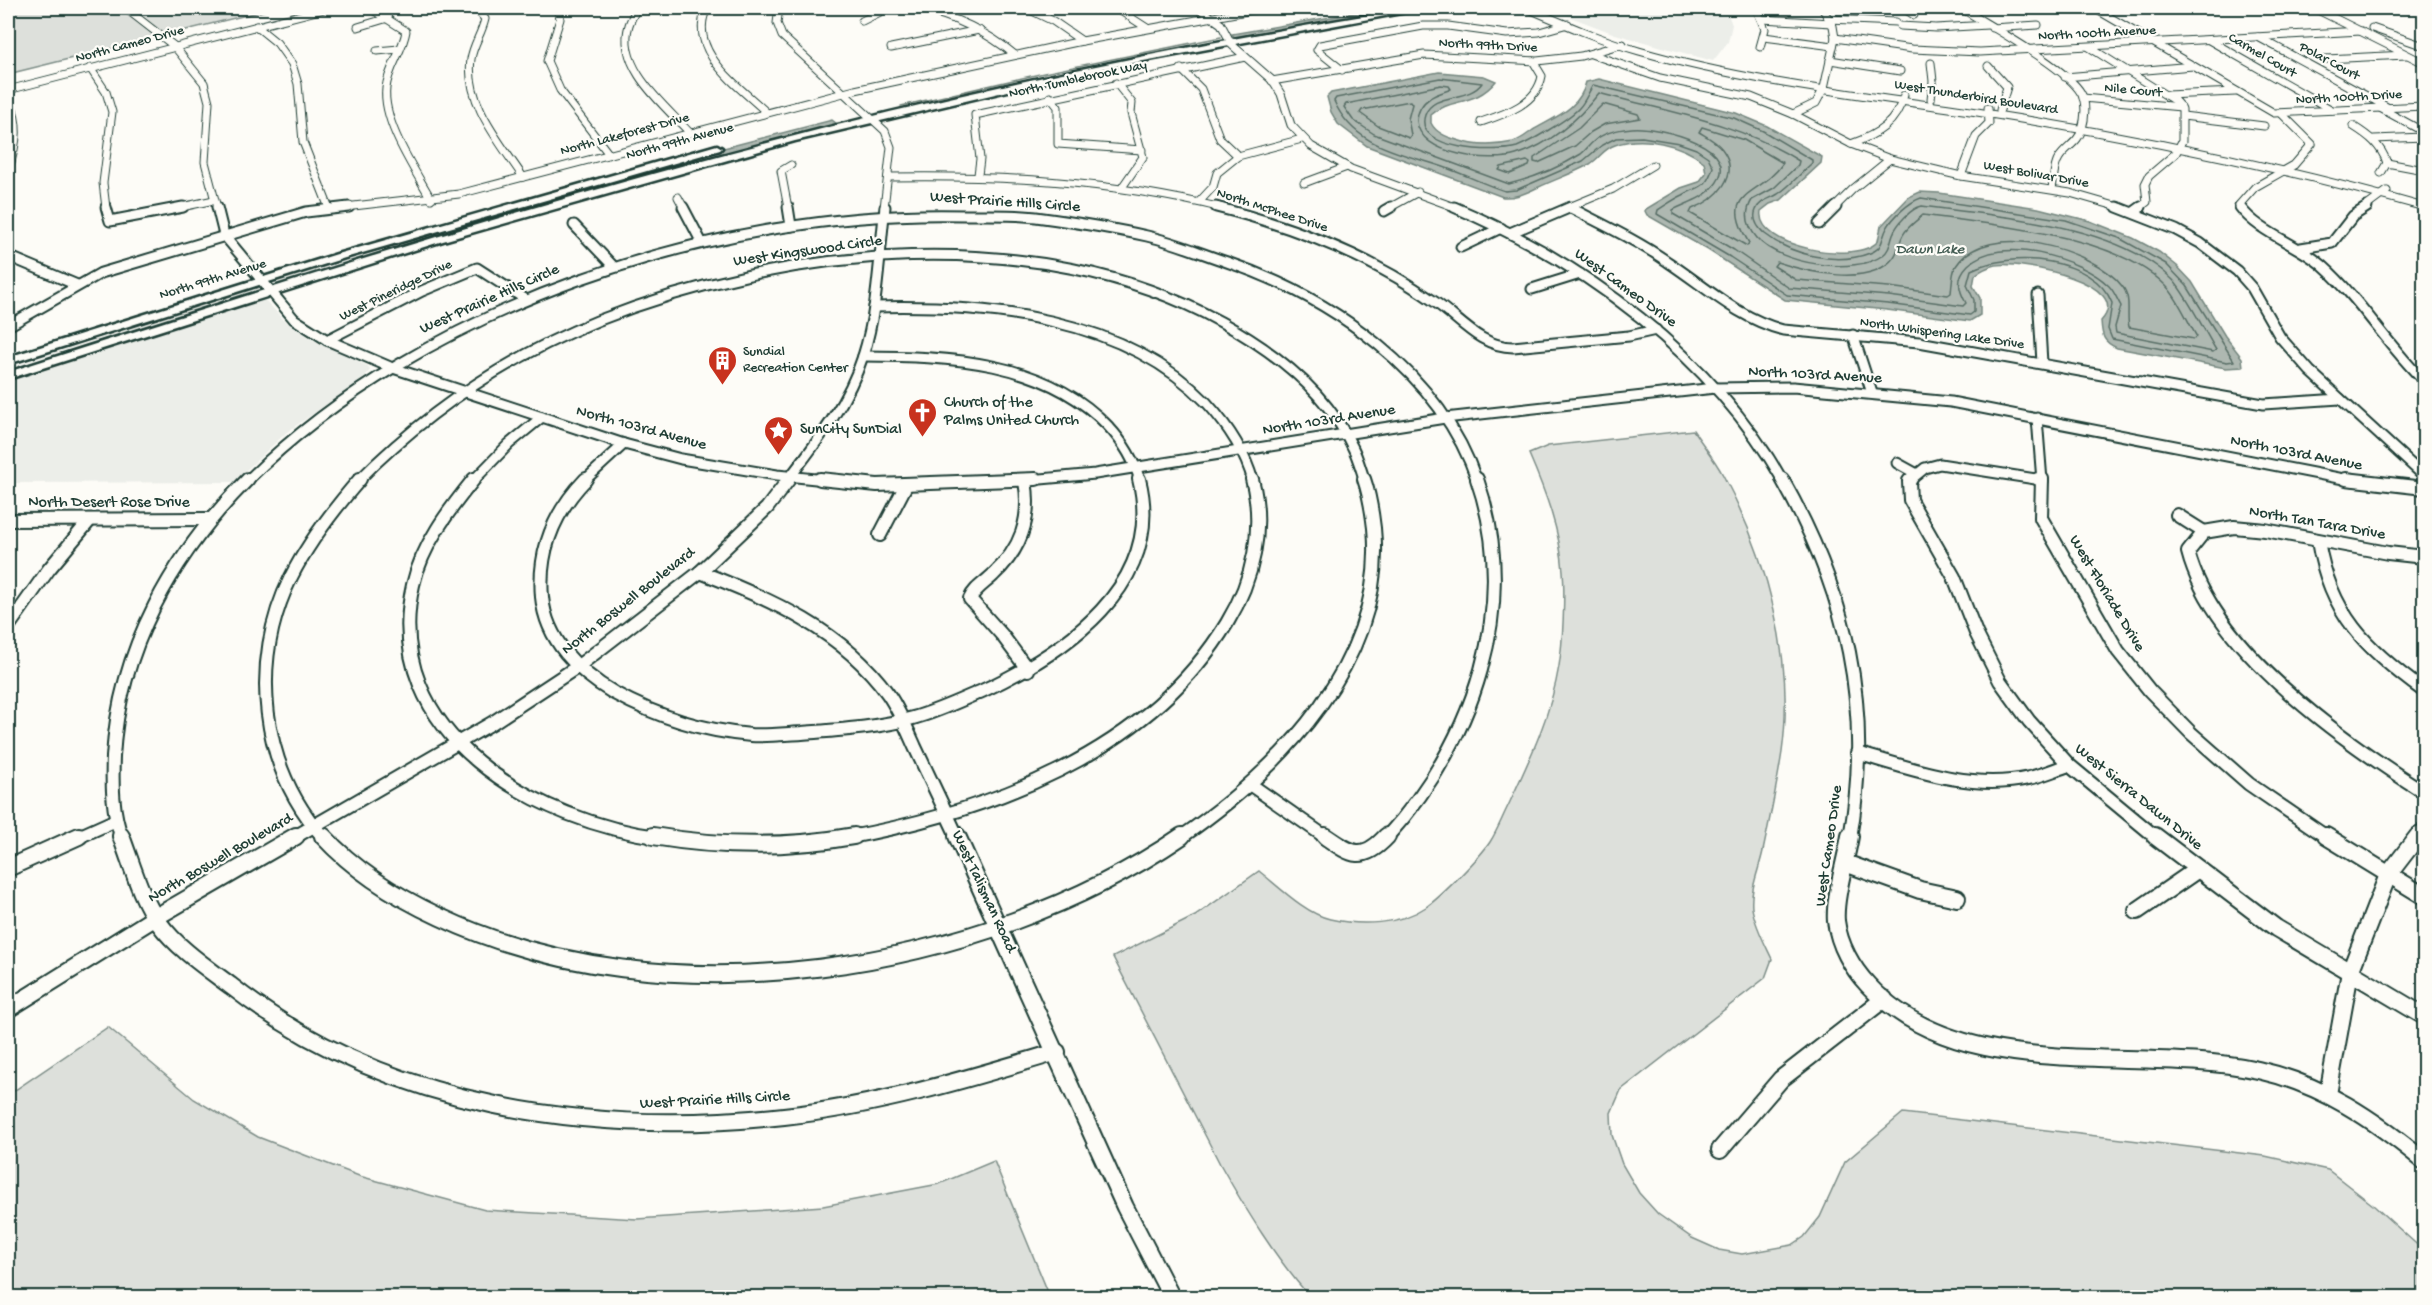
<svg xmlns="http://www.w3.org/2000/svg" width="2432" height="1305" font-family="'Gochi Hand',sans-serif">
  <style>
    .built { fill: #eceee9 }
    .green { fill: #dde0db; stroke: #7e8e88; stroke-width: 1.5 }
    .water { fill: #aeb8b1; stroke: #75877f; stroke-width: 1.5 }
    .lines { fill: none; stroke-linecap: round; stroke-linejoin: round }
    .shore { stroke: #586e66; stroke-width: 1.5 }
    .stream { stroke: #75877f; stroke-width: 1.5 }
    .minor-far3-casing { stroke: #1f3d34; stroke-width: 9 }
    .minor-far2-casing { stroke: #1f3d34; stroke-width: 13 }
    .minor-far1-casing { stroke: #1f3d34; stroke-width: 16 }
    .minor-casing { stroke: #1f3d34; stroke-width: 20 }
    .major-casing { stroke: #1f3d34; stroke-width: 5 }
    .minor-far3 { stroke: #fdfcf7; stroke-width: 7 }
    .minor-far2 { stroke: #fdfcf7; stroke-width: 9 }
    .minor-far1 { stroke: #fdfcf7; stroke-width: 12 }
    .minor { stroke: #fdfcf7; stroke-width: 16 }
    .major { fill: #fdfcf7; fill-rule: evenodd }
    .labels { text-anchor: middle; dominant-baseline: central; stroke-width: 4.5; stroke-linejoin: round; paint-order: stroke }
    .far-street-label { font-size: 14px; fill: #1f3d34; stroke: #fdfcf7 }
    .far-poi-label { font-size: 14px; fill: #1f3d34; stroke: #fdfcf7; text-anchor: start }
    .far-water-label { font-size: 15px; font-style: italic; fill: #435c53; stroke: #fdfcf7 }
    .street-label { font-size: 16px; fill: #1f3d34; stroke: #fdfcf7 }
    .poi-label { font-size: 16px; fill: #1f3d34; stroke: #fdfcf7; text-anchor: start }
  </style>
  <rect width="100%" height="100%" fill="#fdfcf7"/>
  <filter id="ink" filterUnits="userSpaceOnUse"><feTurbulence type="fractalNoise" baseFrequency=".0167" numOctaves="2"/><feDisplacementMap in="SourceGraphic" scale="12" xChannelSelector="R" yChannelSelector="G"/><feConvolveMatrix kernelMatrix="1 2 1 2 8 2 1 2 1" color-interpolation-filters="sRGB"/></filter>
  <g filter="url(#ink)">
    <g class="built">
      <polygon points="1547,8 1726,8 1732,25 1728,42 1713,61 1615,34"/>
      <polygon points="259,300 266,301 285,321 313,340 368,366 370,370 364,378 287,432 240,476 238,482 8,483 8,379"/>
    </g>
    <g class="green">
      <polygon points="8,8 275,8 8,74"/>
      <path d="M1693,430C1703,445 1715,460 1723,475C1767,557 1795,659 1782,752C1777,785 1770,818 1763,851C1759,870 1750,888 1752,908C1755,926 1765,944 1772,959L1765,978L1621,1090L1611,1113L1612,1135L1622,1164L1639,1193L1658,1214L1692,1238L1719,1250L1742,1254L1792,1245L1804,1237L1820,1217L1845,1162L1903,1113L2265,1156L2328,1170L2373,1205L2424,1251V1297L1311,1298C1275,1258 1246,1210 1220,1164L1113,957L1195,916L1259,871C1278,886 1306,914 1330,919C1360,926 1400,925 1426,907C1441,897 1480,857 1490,842C1497,831 1502,818 1508,806C1529,761 1551,715 1559,666C1563,642 1565,595 1563,571C1560,530 1545,491 1529,454L1548,446Z"/>
      <polygon points="108,1027 194,1099 258,1137 359,1176 485,1210 637,1219 823,1206 939,1184 994,1161 1050,1297 8,1297 8,1095"/>
    </g>
    <g class="water">
      <polygon points="1383,8 1416,8 1238,37 1234,37 1232,34"/>
      <path d="M1439,72L1484,76L1496,81C1475,107 1451,97 1431,115V123C1436,133 1447,137 1457,140C1474,146 1495,146 1513,142C1522,139 1526,135 1533,130C1555,117 1580,109 1586,82L1599,79L1736,113L1767,126L1822,157L1821,163L1781,200L1770,204L1761,211C1755,248 1858,265 1878,241L1881,226L1909,197L1920,192L1939,193L2038,208L2090,221L2133,238L2159,252L2177,266L2192,282L2225,336L2242,358L2243,367L2226,368L2117,348C2103,342 2102,336 2101,321C2136,283 2021,261 1996,265C1988,267 1981,270 1975,275L1973,286L1980,298V315L1970,321L1887,310L1785,300L1708,250L1647,215L1645,211L1646,209L1681,188L1699,182L1706,173L1704,162C1681,144 1643,135 1615,145C1603,149 1600,158 1590,164C1574,173 1556,179 1539,187C1527,192 1517,198 1503,197L1367,146L1338,124L1331,112L1327,97L1331,93Z"/>
      <polygon points="832,120 837,124 391,252 385,246 693,156"/>
    </g>
    <g class="lines">
      <g class="shore">
        <path d="M1440,78L1482,83C1469,102 1433,92 1425,115C1413,151 1498,153 1517,147C1530,142 1569,119 1579,108C1585,102 1588,93 1593,85L1734,118L1763,131L1812,160V163C1801,173 1790,186 1778,194C1770,199 1759,201 1756,210C1752,219 1758,228 1765,234C1791,255 1837,266 1870,253C1884,248 1881,239 1887,228C1893,217 1909,202 1921,198L2066,220L2119,238L2166,264L2187,286L2234,361L2227,362L2112,339L2108,329L2112,303C2094,256 2010,251 1971,270L1967,285L1974,300V312L1970,315L1888,304L1787,295L1730,257L1657,214L1658,210C1666,205 1674,199 1683,195C1701,185 1706,189 1713,167L1708,157L1696,149L1679,143L1642,137L1616,138L1602,145L1583,161L1516,190L1505,191C1486,185 1468,176 1449,169C1405,153 1355,149 1334,101L1336,98Z"/>
        <path d="M1441,85L1449,86L1451,89C1444,92 1436,94 1430,98C1422,103 1417,112 1417,121C1419,155 1491,163 1516,155C1549,145 1578,120 1599,93C1668,112 1738,122 1799,161L1798,165L1774,188L1752,200C1744,213 1747,226 1757,238C1779,264 1855,276 1883,255C1890,250 1890,242 1893,234C1897,224 1911,208 1922,206C1996,216 2118,224 2173,280C2186,294 2205,332 2216,350L2213,352L2116,333L2115,327L2121,306C2117,299 2114,291 2109,286C2081,258 1999,234 1968,265C1956,277 1958,289 1966,303L1963,306L1889,296L1789,288L1734,250L1673,214V210C1686,203 1703,199 1713,187C1749,147 1658,126 1632,128C1620,129 1604,132 1594,141C1589,145 1586,150 1581,154C1560,167 1533,178 1509,184L1374,134L1353,120L1344,107L1346,104Z"/>
        <polygon points="1410,101 1412,104 1408,119 1411,135 1409,138 1378,126 1360,113 1362,110"/>
        <polygon points="1603,104 1638,114 1640,118 1605,124 1591,132 1575,146 1538,163 1534,162 1534,158 1579,128"/>
        <path d="M1702,127L1744,140L1783,163C1760,198 1717,189 1749,243L1747,246L1690,213L1692,209C1716,200 1742,175 1722,149C1716,141 1707,137 1699,132Z"/>
        <polygon points="1527,161 1530,163 1529,166 1510,174 1499,170 1501,167"/>
        <path d="M1923,215C1992,225 2116,234 2166,286C2179,299 2187,321 2197,337L2194,339L2129,327C2126,313 2132,298 2122,286C2094,249 1986,218 1956,266C1952,272 1952,285 1951,293L1948,295L1889,287L1796,280L1774,266L1777,262C1807,272 1871,288 1894,257C1899,250 1899,242 1903,235C1907,227 1916,221 1923,215Z"/>
      </g>
      <polyline class="stream" points="901,106 1044,73 1221,37"/>
      <defs>
        <g id="minor-far3">
          <polyline points="125,8 174,46 204,83 209,102 205,162 217,208"/>
          <path d="M370,8L406,31C403,51 388,68 386,88C382,122 415,170 431,199"/>
          <path d="M470,8L478,11L485,19C482,33 473,45 471,59C465,103 500,142 523,177"/>
          <polyline points="558,8 560,19 547,61 560,90 608,153"/>
          <path d="M637,8C634,14 631,19 629,25C616,67 664,105 689,132"/>
          <path d="M707,8C686,51 739,86 766,112"/>
          <polyline points="779,8 777,23 782,36 885,131 891,147 884,208"/>
          <path d="M917,8C954,16 986,31 1015,55"/>
          <polyline points="1026,8 1053,21 1082,41"/>
          <polyline points="1116,8 1147,28"/>
          <polyline points="1198,8 1221,24 1232,45 1273,81 1281,94 1291,125 1311,146 1351,169 1457,208"/>
          <path d="M1527,8C1564,24 1601,40 1639,51C1754,84 1872,96 1990,114C2136,137 2281,167 2424,207"/>
          <polyline points="1756,8 1765,29 1760,47"/>
          <polyline points="1903,8 1914,15"/>
          <path d="M1961,8C1988,25 2067,68 2081,93C2087,103 2085,119 2082,129C2079,142 2066,147 2059,158C2053,167 2054,179 2052,189"/>
          <polyline points="2094,8 2274,113 2424,106"/>
          <polyline points="2314,8 2424,63"/>
          <polyline points="1762,19 1832,23"/>
          <polyline points="1829,19 1896,22"/>
          <polyline points="862,21 888,8"/>
          <polyline points="256,26 277,43 292,64 298,84 303,142 329,208"/>
          <polyline points="1900,26 1936,28 1988,25"/>
          <polyline points="358,27 388,18"/>
          <polyline points="1992,28 2038,25"/>
          <polyline points="2372,28 2424,46"/>
          <polyline points="1764,37 1833,46"/>
          <polyline points="2258,37 2387,107"/>
          <polyline points="1835,38 1912,49 1980,52 2361,31"/>
          <polyline points="2209,40 2332,110"/>
          <polyline points="2089,47 2175,101 2182,109 2182,141 2176,153 2149,176 2145,184 2147,202 2139,208"/>
          <polyline points="891,48 979,30"/>
          <polyline points="377,51 399,49"/>
          <polyline points="1591,54 1660,78 1751,97 1793,114 1851,144 1890,159 1961,176 2070,193 2122,208"/>
          <polyline points="2326,59 2406,55"/>
          <polyline points="1830,60 1900,71"/>
          <polyline points="1931,63 1933,81 1931,99"/>
          <polyline points="1988,66 2007,87 2000,110"/>
          <polyline points="90,68 106,92 112,112 103,183 106,208"/>
          <polyline points="1181,69 1201,89 1220,139 1238,156"/>
          <polyline points="1342,70 1317,50 1320,45 1423,26 1448,26 1507,34 1539,32 1568,24"/>
          <polyline points="2065,77 2193,66"/>
          <polyline points="1272,81 1424,55 1537,61 1581,56 1623,44"/>
          <polyline points="1116,83 1132,103 1131,113 1143,157 1123,186"/>
          <polyline points="8,90 328,8"/>
          <path d="M8,94C20,125 18,140 8,172"/>
          <polyline points="2166,95 2236,92"/>
          <polyline points="1050,97 1058,107 1058,144 1142,150"/>
          <polyline points="2083,98 2181,107"/>
          <polyline points="2380,108 2424,132"/>
          <polyline points="1793,114 1816,103 1824,88 1835,38 1833,26 1822,8"/>
          <polyline points="2183,116 2264,126"/>
          <path d="M1481,122C1505,114 1537,104 1542,76L1533,61"/>
          <path d="M2353,126C2369,136 2381,145 2387,163L2381,173"/>
          <polyline points="2374,139 2424,137"/>
          <path d="M1851,144C1878,134 1896,124 1904,95"/>
          <polyline points="2387,163 2424,170"/>
          <polyline points="978,175 980,159 975,115 1245,57"/>
          <polyline points="1961,176 1976,136 1989,123 1988,108"/>
          <path d="M888,177C1001,175 1111,181 1222,208"/>
          <polyline points="1304,183 1347,167"/>
          <polyline points="678,197 684,208"/>
          <polyline points="1199,202 1213,187 1217,173 1238,156 1302,139"/>
          <polyline points="177,208 214,200"/>
          <polyline points="336,208 459,194 855,90 1082,41 1263,8"/>
          <polyline points="788,208 781,171 791,165"/>
          <polyline points="1389,208 1418,192"/>
          <polyline points="1567,208 1613,189 1653,165"/>
          <polyline points="1834,208 1853,189 1890,159"/>
          <polyline points="2241,208 2239,205 2255,187 2294,165 2312,144 2282,114"/>
          <polyline points="2364,208 2387,191"/>
        </g>
        <g id="minor-far2">
          <polyline points="106,207 110,221 183,207"/>
          <polyline points="217,207 224,235 294,319 327,340 390,367 624,444 681,459 777,475 835,481"/>
          <polyline points="683,207 702,243"/>
          <polyline points="788,207 791,226"/>
          <path d="M1216,207C1292,226 1370,256 1435,302C1460,319 1480,347 1513,347L1629,336L1656,330"/>
          <path d="M1454,207C1585,263 1711,355 1783,481"/>
          <polyline points="2117,207 2176,230 2200,243 2237,271 2252,288 2280,337 2310,371 2424,476"/>
          <path d="M2240,207C2259,233 2298,244 2323,266C2361,300 2387,345 2424,381"/>
          <path d="M1571,208C1604,225 1638,241 1668,262C1706,287 1738,318 1783,330L1919,342L2263,404L2340,399"/>
          <polyline points="1384,211 1391,207"/>
          <polyline points="2134,212 2141,207"/>
          <polyline points="1819,224 1836,207"/>
          <polyline points="574,225 614,267"/>
          <polyline points="1510,233 1571,207"/>
          <polyline points="1461,247 1501,228"/>
          <polyline points="2301,248 2332,243 2353,216 2367,207"/>
          <polyline points="8,256 77,285"/>
          <polyline points="1532,289 1580,274"/>
          <polyline points="2038,295 2042,363"/>
          <path d="M874,307C988,304 1123,316 1207,403C1227,425 1245,452 1253,481"/>
          <polyline points="8,326 101,273 306,212 349,207"/>
          <polyline points="1853,335 1872,393"/>
          <polyline points="327,340 422,291 477,268 525,299"/>
          <path d="M863,356C947,356 1046,360 1108,426C1123,442 1134,459 1140,481"/>
          <polyline points="2037,418 2042,481"/>
          <polyline points="1897,463 1917,474"/>
          <path d="M247,481C424,305 719,208 966,215C989,215 1013,214 1036,217C1073,222 1111,228 1147,236C1174,242 1200,253 1227,262C1331,297 1440,372 1477,481"/>
          <path d="M358,481C427,411 506,358 597,321C785,246 1038,221 1221,322C1274,351 1327,392 1353,448C1358,458 1361,470 1365,481"/>
          <polyline points="473,481 509,444 542,417"/>
          <polyline points="584,481 624,444"/>
          <path d="M787,481C817,442 848,403 863,356C878,309 879,256 885,207"/>
          <polyline points="1019,481 1095,474 1445,418 1715,388 1793,387 1951,402 2354,481"/>
          <polyline points="1909,481 1925,468 1940,464 2042,480"/>
        </g>
        <g id="minor-far1">
          <path d="M474,479C449,510 422,545 413,585C379,734 537,823 664,838"/>
          <path d="M586,479C554,512 538,551 542,597C546,640 578,672 614,693C656,716 704,731 751,735C768,736 785,734 802,733C839,730 877,728 913,718C936,712 959,701 982,691C1064,653 1166,585 1139,479"/>
          <polyline points="820,479 877,485 1036,479"/>
          <path d="M1782,479C1847,594 1873,706 1850,838"/>
          <polyline points="1911,479 1909,481 1910,500 1954,577 1976,633 2000,681 2029,721 2069,765 2157,838"/>
          <polyline points="2038,479 2042,480"/>
          <polyline points="2042,479 2041,518 2118,651 2150,691 2191,733 2249,784 2328,838"/>
          <polyline points="2346,479 2424,488"/>
          <path d="M1025,481C1032,519 1021,549 993,575C985,583 974,589 970,599L1002,635L1028,670"/>
          <polyline points="2177,515 2204,532"/>
          <polyline points="8,520 210,519"/>
          <polyline points="880,535 906,485"/>
          <path d="M2318,541C2330,614 2366,649 2424,691"/>
          <path d="M2424,557L2388,553L2265,530L2234,527L2204,532L2188,552C2213,649 2343,741 2424,792"/>
          <path d="M700,572C771,599 843,631 888,694C899,710 907,729 915,747C929,777 944,808 958,838"/>
          <polyline points="8,627 49,569 90,520"/>
          <path d="M1857,753C1912,769 1971,791 2029,778C2043,775 2056,769 2069,765"/>
          <polyline points="1251,785 1327,838"/>
          <polyline points="76,838 116,820"/>
          <path d="M122,838C112,812 112,784 113,757C119,649 173,554 248,479"/>
          <polyline points="293,838 492,723 577,667 700,572 767,508 789,479"/>
          <path d="M324,838C260,767 249,662 291,577C309,541 334,509 360,479"/>
          <path d="M845,838C988,812 1148,754 1227,623C1253,580 1265,529 1252,479"/>
          <path d="M1180,838C1281,769 1387,660 1374,528C1372,511 1370,496 1364,479"/>
          <path d="M1386,838C1474,741 1521,606 1477,479"/>
          <polyline points="2417,838 2424,829"/>
        </g>
        <g id="minor">
          <path d="M121,836C132,865 141,899 159,923C177,948 207,968 231,986C386,1108 592,1137 784,1116C878,1106 967,1079 1057,1052"/>
          <path d="M323,836C355,871 397,897 440,917C664,1023 982,973 1182,836"/>
          <path d="M653,836C718,847 788,848 854,836"/>
          <polyline points="957,836 1125,1207 1172,1298"/>
          <path d="M1325,836C1351,854 1362,863 1387,836"/>
          <path d="M1850,836C1846,860 1834,898 1836,921C1839,945 1852,968 1868,985C1963,1088 2135,1043 2258,1070C2322,1084 2375,1120 2424,1161"/>
          <polyline points="2155,836 2276,928 2424,1016"/>
          <polyline points="2326,836 2424,896"/>
          <polyline points="1845,863 1920,890 1957,898"/>
          <polyline points="8,868 79,836"/>
          <polyline points="2137,911 2198,869"/>
          <polyline points="8,1009 156,917 296,836"/>
          <polyline points="2328,1094 2350,972 2388,875 2418,836"/>
          <polyline points="1720,1150 1781,1079 1884,999"/>
        </g>
        <g id="major">
          <path d="M1413,8H1428L1106,68L795,141L443,241L8,379V372C232,300 457,227 685,165C925,99 1167,47 1413,8Z"/>
          <polygon points="717,145 722,148 720,150 345,258 8,364 8,357 337,254"/>
        </g>
      </defs>
      <use href="#minor-far3" class="minor-far3-casing"/>
      <use href="#minor-far2" class="minor-far2-casing"/>
      <use href="#minor-far1" class="minor-far1-casing"/>
      <use href="#minor" class="minor-casing"/>
      <use href="#major" class="major-casing"/>
      <use href="#minor-far3" class="minor-far3"/>
      <use href="#minor-far2" class="minor-far2"/>
      <use href="#minor-far1" class="minor-far1"/>
      <use href="#minor" class="minor"/>
      <use href="#major" class="major"/>
    </g>
  </g>
  <defs>
    <symbol id="building-pin" viewBox="-11 -11 22 30"><path d="M0 17L-7.5 6A9.5 9.5 0 1 1 7.5 6Z" fill="#c8321e" stroke="#fdfcf7"/><path d="M-4-6H4V6H1V3H-1V6H-4ZM-2.5-4.3h1.7v1.8h-1.7ZM.8-4.3h1.7v1.8H.8ZM-2.5-1h1.7V.8h-1.7ZM.8-1h1.7V.8H.8Z" fill="#fff"/></symbol>
    <symbol id="church-pin" viewBox="-11 -11 22 30"><path d="M0 17L-7.5 6A9.5 9.5 0 1 1 7.5 6Z" fill="#c8321e" stroke="#fdfcf7"/><path d="M-1.2-6h2.4v3.5h3.3v2.4h-3.3V6h-2.4V-.1h-3.3v-2.4h3.3Z" fill="#fff"/></symbol>
    <symbol id="sight-pin" viewBox="-11 -11 22 30"><path d="M0 17L-7.5 6A9.5 9.5 0 1 1 7.5 6Z" fill="#c8321e" stroke="#fdfcf7"/><path d="M0-6L1.8-2.2L6-1.7L2.9 1.2L3.7 5.4L0 3.3L-3.7 5.4L-2.9 1.2L-6-1.7L-1.8-2.2Z" fill="#fff"/></symbol>
  </defs>
  <g fill-rule="evenodd">
    <use href="#building-pin" x="706" y="344" width="33" height="45"/>
    <use href="#church-pin" x="906" y="396" width="33" height="45"/>
    <use href="#sight-pin" x="762" y="414" width="33" height="45"/>
  </g>
  <g class="labels">
    <g class="far-street-label">
      <text transform="translate(2097 34) rotate(-3)">North 100th Avenue</text>
      <text transform="translate(130 45) rotate(-15)">North Cameo Drive</text>
      <text transform="translate(1488 46) rotate(3)">North 99th Drive</text>
      <text transform="translate(2262 56) rotate(30)">Carmel Court</text>
      <text transform="translate(2329 62) rotate(28)">Polar Court</text>
      <text transform="translate(1078 80) rotate(-12)">North Tumblebrook Way</text>
      <text transform="translate(2133 91) rotate(5)">Nile Court</text>
      <text transform="translate(1976 98) rotate(9)">West Thunderbird Boulevard</text>
      <text transform="translate(2349 98) rotate(-3)">North 100th Drive</text>
      <text transform="translate(625 135) rotate(-15)">North Lakeforest Drive</text>
      <text transform="translate(680 142) rotate(-15)">North 99th Avenue</text>
      <text transform="translate(2036 175) rotate(10)">West Bolivar Drive</text>
      <text transform="translate(1272 211) rotate(18)">North McPhee Drive</text>
      <text transform="translate(213 280) rotate(-17)">North 99th Avenue</text>
      <text transform="translate(396 291) rotate(-26)">West Pineridge Drive</text>
      <text transform="translate(1942 334) rotate(8)">North Whispering Lake Drive</text>
    </g>
    <g class="far-poi-label">
      <text x="743" y="352">Sundial<tspan x="743" dy="16">Recreation Center</tspan></text>
    </g>
    <g class="far-water-label">
      <text x="1930" y="250">Dawn Lake</text>
    </g>
    <g class="street-label">
      <text transform="translate(1005 203) rotate(4)">West Prairie Hills Circle</text>
      <text transform="translate(808 252) rotate(-8)">West Kingswood Circle</text>
      <text transform="translate(1625 289) rotate(36)">West Cameo Drive</text>
      <text transform="translate(490 300) rotate(-24)">West Prairie Hills Circle</text>
      <text transform="translate(1815 376) rotate(3)">North 103rd Avenue</text>
      <text transform="translate(1329 421) rotate(-9)">North 103rd Avenue</text>
      <text transform="translate(641 429) rotate(15)">North 103rd Avenue</text>
      <text transform="translate(2296 454) rotate(11)">North 103rd Avenue</text>
      <text x="109" y="503">North Desert Rose Drive</text>
      <text transform="translate(2317 524) rotate(10)">North Tan Tara Drive</text>
      <text transform="translate(2106 594) rotate(59)">West Floriade Drive</text>
      <text transform="translate(629 602) rotate(-38)">North Boswell Boulevard</text>
      <text transform="translate(2138 798) rotate(39)">West Sierra Dawn Drive</text>
      <text transform="translate(1830 846) rotate(-82)">West Cameo Drive</text>
      <text transform="translate(221 859) rotate(-30)">North Boswell Boulevard</text>
      <text transform="translate(983 892) rotate(65)">West Talisman Road</text>
      <text transform="translate(715 1101) rotate(-3)">West Prairie Hills Circle</text>
    </g>
    <g class="poi-label">
      <text x="944" y="403">Church of the<tspan x="944" dy="18">Palms United Church</tspan></text>
      <text x="800" y="430">SunCity SunDial</text>
    </g>
  </g>
  <rect width="2432" height="1305" fill="none" stroke="#fdfcf7" stroke-width="30"/>
  <rect x="15" y="15" width="2402" height="1275" fill="none" stroke="#1f3d34" stroke-width="2" filter="url(#ink)"/>
</svg>
